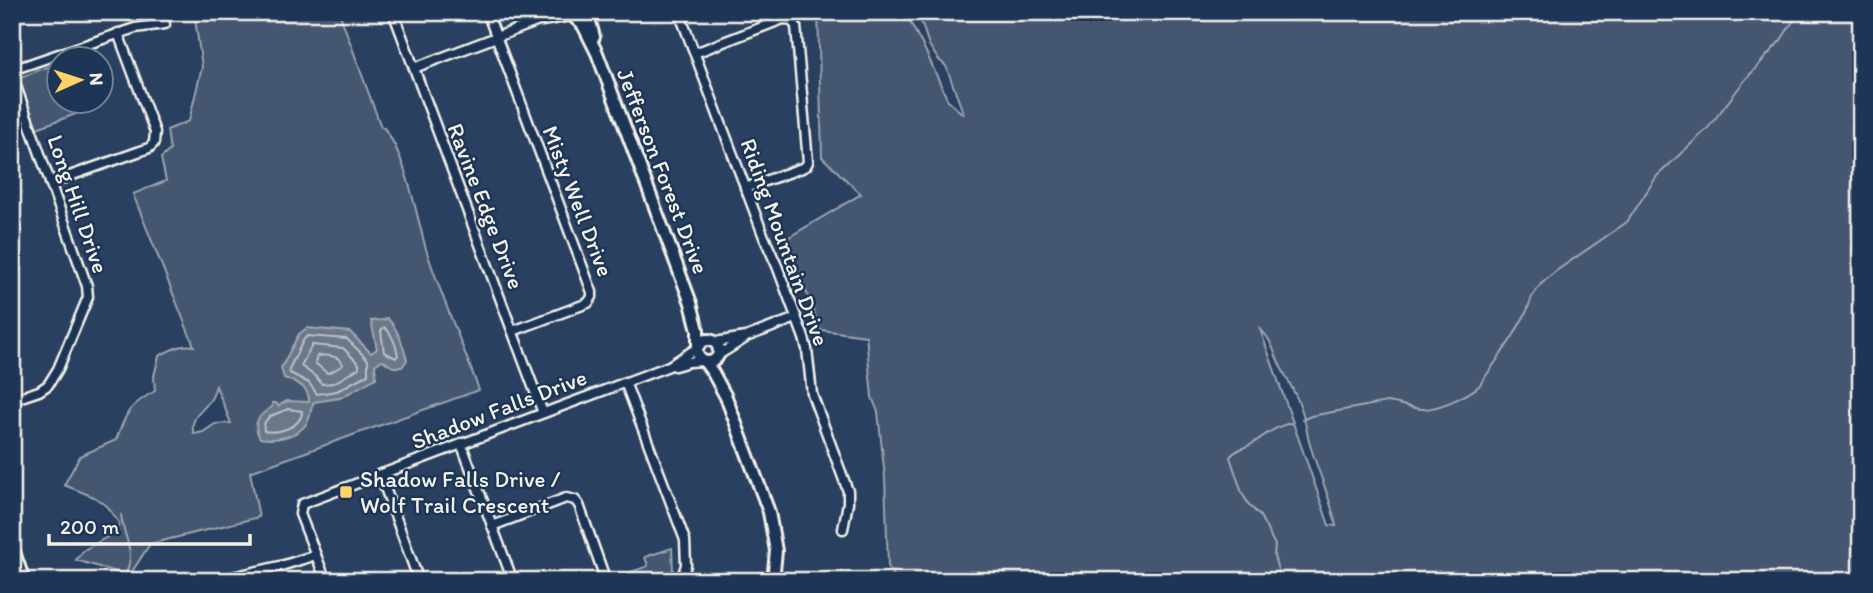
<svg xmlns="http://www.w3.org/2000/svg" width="1873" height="593" font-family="Itim,sans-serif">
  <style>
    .green { fill: #445771; stroke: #9ca4ac; stroke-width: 2; fill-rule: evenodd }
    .water { fill: #6a788a; stroke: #a1a8b0; stroke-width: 2 }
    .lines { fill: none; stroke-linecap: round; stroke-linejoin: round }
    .shore { stroke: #bdc1c2; stroke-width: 2 }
    .stream { stroke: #a1a8b0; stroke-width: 2 }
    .street-casing { stroke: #f4f1e8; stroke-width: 13 }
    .secondary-casing { stroke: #f4f1e8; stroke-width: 16 }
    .street { stroke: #1d3557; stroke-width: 8 }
    .secondary { stroke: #1d3557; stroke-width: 10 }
    .poi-dot { fill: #ffd166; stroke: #1d3557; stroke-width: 2.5 }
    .labels { text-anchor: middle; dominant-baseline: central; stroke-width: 5; stroke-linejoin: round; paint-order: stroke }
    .street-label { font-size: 23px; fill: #f4f1e8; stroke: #1d3557 }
    .poi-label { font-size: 23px; fill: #f4f1e8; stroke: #1d3557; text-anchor: start }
  </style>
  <rect width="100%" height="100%" fill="#2a4060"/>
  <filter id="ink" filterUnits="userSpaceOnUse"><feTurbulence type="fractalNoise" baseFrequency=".0143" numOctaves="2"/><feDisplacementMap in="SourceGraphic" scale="14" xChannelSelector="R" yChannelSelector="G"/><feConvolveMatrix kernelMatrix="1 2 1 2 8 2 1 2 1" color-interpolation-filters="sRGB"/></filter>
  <g filter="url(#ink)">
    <g class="green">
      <path d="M194,12H339L381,127L384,128C406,155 416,214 426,249C441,296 462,343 479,390L250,472L259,517L150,544L129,576L76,560L84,550L116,532L119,523L107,506L94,497L64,485L80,456L116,440C127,412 127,407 155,391L154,376L159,356C170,350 181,344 194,346L133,194L166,181L161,158L170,150L167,130L189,121L202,67ZM216,386L231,423L215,424L203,432L194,434C188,416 205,411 212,397C214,394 214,390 216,386Z"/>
      <path d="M818,12H905L926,52L948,101L964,115L946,66L938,59L929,45L918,12H1146L1148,19L1149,12H1861V581H897L888,566L885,478L878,412L872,397L866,336L821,330L786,239L861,194L822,157ZM1260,329C1272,339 1274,354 1281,367C1288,381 1297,395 1302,411C1306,423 1307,436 1311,448C1319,474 1331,499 1336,526L1329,525Z"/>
      <polygon points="59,63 60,102 97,102 98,106 37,128 18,78"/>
      <polygon points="672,548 673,571 669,581 613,581 612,579 648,566 645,557"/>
    </g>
    <path class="water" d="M387,318C398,328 403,346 407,360L402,367H393L382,360L375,365L376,378L340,398L314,402C310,409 311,416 307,423C298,437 275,441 260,438C251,423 259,415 272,407V403H276L278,406L287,401L309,402C310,387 296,382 284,378L281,368L299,334L307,328L350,332L371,353L377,349L371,321L384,320Z"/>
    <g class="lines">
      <g class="shore">
        <path d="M384,327C392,333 396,346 398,355L396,358L384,352L381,331Z"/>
        <polygon points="308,336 347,339 368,360 368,374 337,391 317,394 309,383 290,373 289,369 304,339"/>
        <polygon points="312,345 343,348 359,364 359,368 334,383 322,384 316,377 301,366"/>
        <path d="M317,356C327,355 340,355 343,365L331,372L327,373L315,363Z"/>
        <path d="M288,409L302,411C302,427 278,434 264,431C261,416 277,414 288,409Z"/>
      </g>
      <g class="stream">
        <path d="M1302,420L1311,416L1387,402C1399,403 1409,408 1421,409C1437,410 1467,396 1479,386L1512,338L1526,313L1532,297L1541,284L1556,271L1627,222L1657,176L1708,128L1745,80L1781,40L1799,12"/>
        <path d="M121,515C124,542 139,552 122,581"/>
        <path d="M1279,581L1278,570L1274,556L1275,545L1260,516L1249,505L1242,493L1230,457C1236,448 1247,448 1255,442C1266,434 1277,426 1291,423"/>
      </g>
      <defs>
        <g id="street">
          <polyline points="393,12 543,413"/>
          <polyline points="487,12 592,292 592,297 588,303 513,331"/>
          <polyline points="679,12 764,237 777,266 804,338 807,349 812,394 848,491 848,503 843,529"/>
          <polyline points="542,21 571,16"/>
          <path d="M695,53L783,19C790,19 792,21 796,26L808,162L806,166L802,168L745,188"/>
          <polyline points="414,68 539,21 553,12"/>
          <polyline points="12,70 135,28 165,24"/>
          <polyline points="12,75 87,286 88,297 58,369 48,385 39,391 12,400"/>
          <polyline points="50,183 149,148 154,143 155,132 118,33"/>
          <polyline points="715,342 746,337 796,318"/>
          <polyline points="720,354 744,339"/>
          <polyline points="675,366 689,362 703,361"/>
          <polyline points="625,382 685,540 686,565 681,581"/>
          <polyline points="461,443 513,581"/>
          <polyline points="380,474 419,581"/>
          <polyline points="492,526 566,498 575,500 579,505 606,581"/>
          <polyline points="215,581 284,565 316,555"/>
          <polyline points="326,581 300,514 302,504 669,366 697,348"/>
        </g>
        <g id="secondary">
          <polyline points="568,12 583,25 597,53 691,303 698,330 698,346"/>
          <polyline points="590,13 590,22 594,37"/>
          <circle cx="708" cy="351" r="11"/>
          <polyline points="705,362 713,373 726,397 769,512 776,551 773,581"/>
          <polyline points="12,546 24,581"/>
        </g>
      </defs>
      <use href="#street" class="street-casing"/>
      <use href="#secondary" class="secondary-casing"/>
      <use href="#street" class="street"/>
      <use href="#secondary" class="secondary"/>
    </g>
  </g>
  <rect class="poi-dot" x="339" y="485" width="14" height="14" rx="3.5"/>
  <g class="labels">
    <g class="street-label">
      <text transform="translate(663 171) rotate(69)">Jefferson Forest Drive</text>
      <text transform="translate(578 201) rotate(69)">Misty Well Drive</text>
      <text transform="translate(78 204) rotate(71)">Long Hill Drive</text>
      <text transform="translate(486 206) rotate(69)">Ravine Edge Drive</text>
      <text transform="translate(785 242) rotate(70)">Riding Mountain Drive</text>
      <text transform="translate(499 409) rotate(-21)">Shadow Falls Drive</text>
    </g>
    <g class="poi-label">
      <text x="360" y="479">Shadow Falls Drive /<tspan x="360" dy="26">Wolf Trail Crescent</tspan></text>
    </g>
  </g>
  <rect width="1873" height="593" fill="none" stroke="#1d3557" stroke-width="42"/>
  <rect x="21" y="21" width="1831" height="551" fill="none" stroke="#f4f1e8" stroke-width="2.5" filter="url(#ink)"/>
  <g transform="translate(80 80) rotate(87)"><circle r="33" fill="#1d3557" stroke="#738091" stroke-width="2"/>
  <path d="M0-5L12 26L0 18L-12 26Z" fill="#ffd166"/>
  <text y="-10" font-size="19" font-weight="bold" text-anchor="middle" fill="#f4f1e8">N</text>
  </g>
  <path d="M49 534v10h201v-10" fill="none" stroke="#f4f1e8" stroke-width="3.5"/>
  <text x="60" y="534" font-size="21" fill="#f4f1e8" stroke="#1d3557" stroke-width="5" paint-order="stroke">200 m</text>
</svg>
